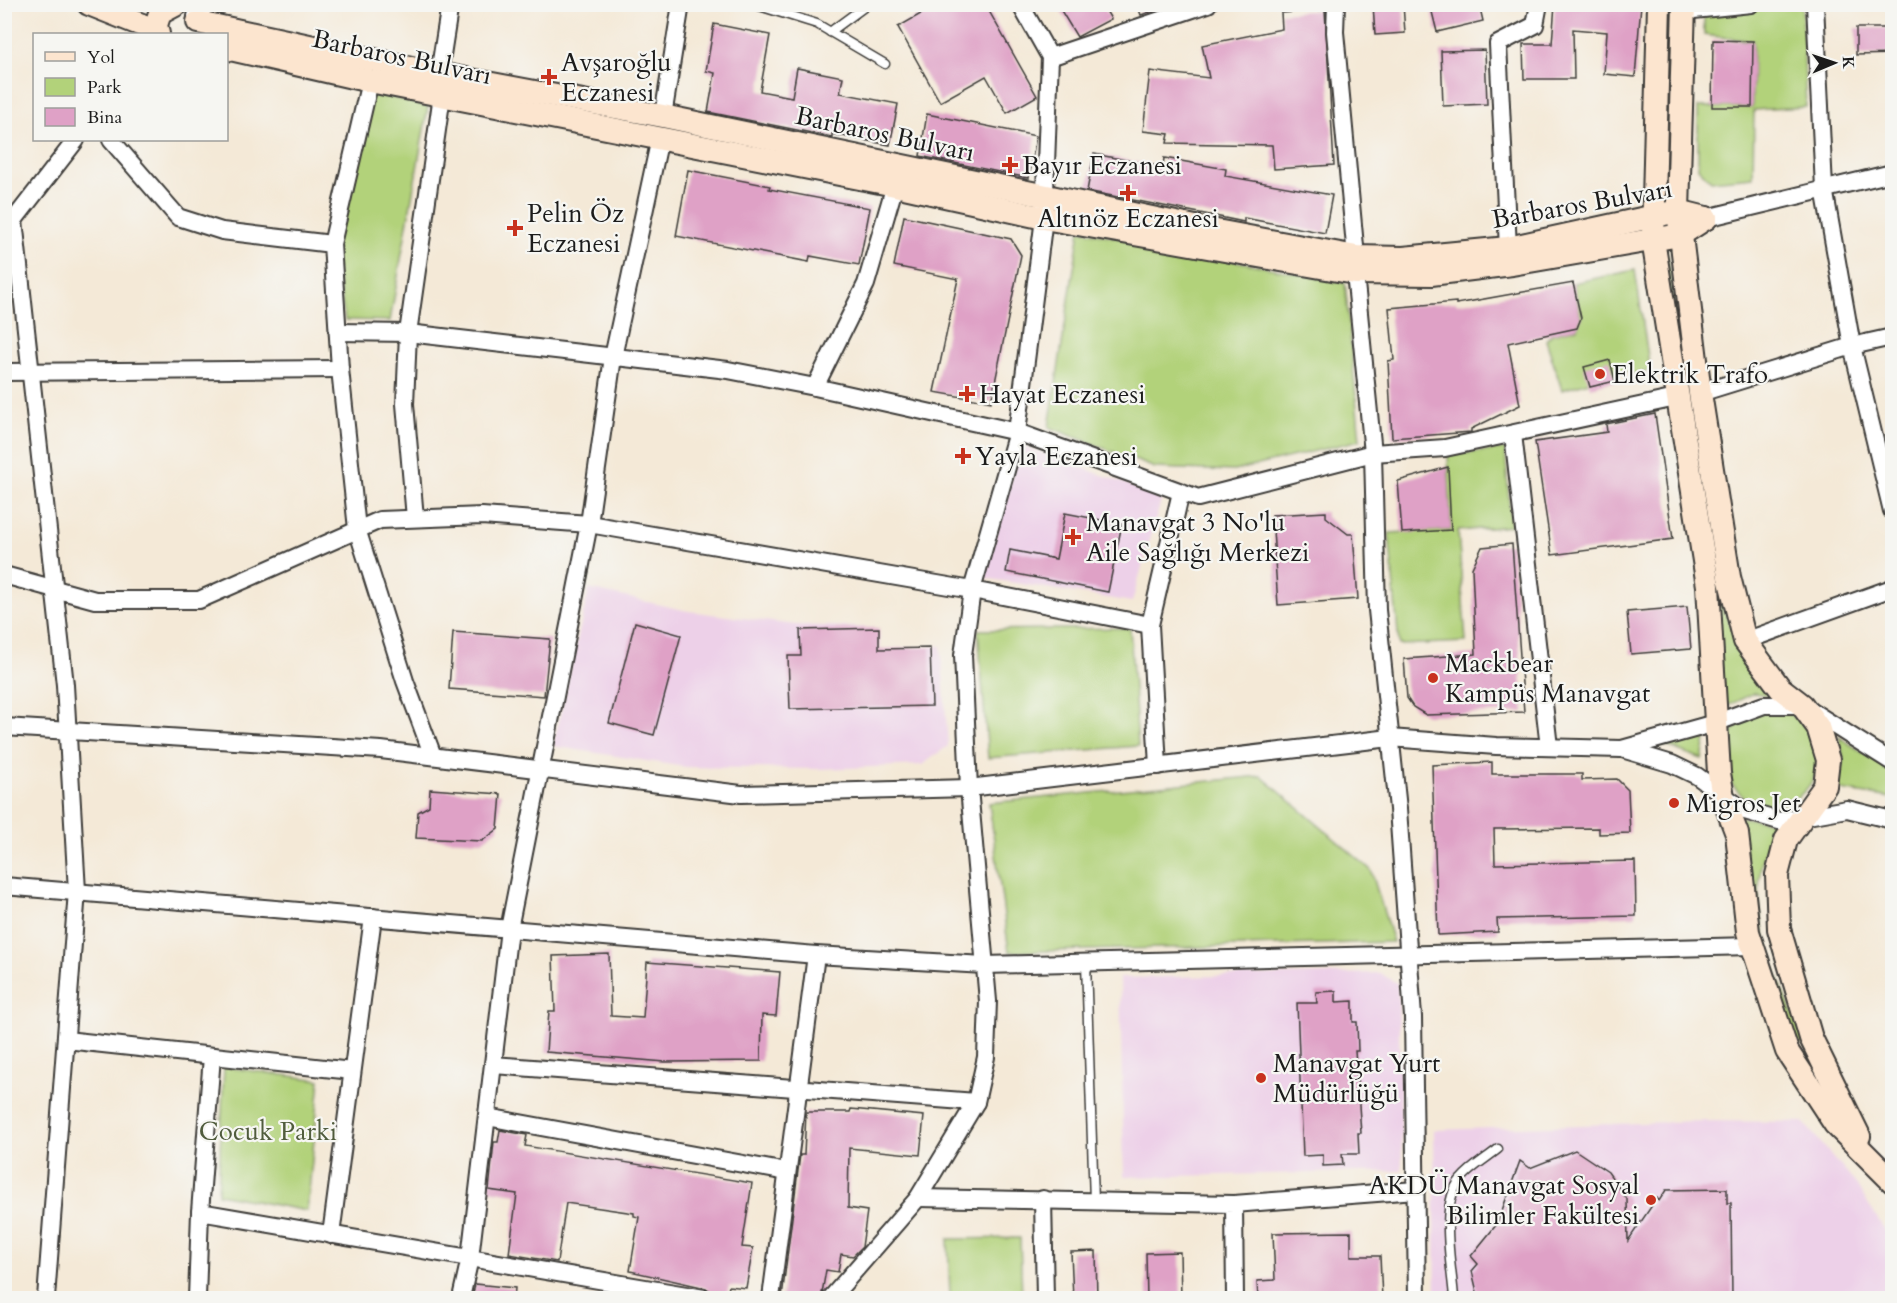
<svg xmlns="http://www.w3.org/2000/svg" width="1897" height="1303" font-family="Cardo,serif">
  <style>
    .built { fill: #edd0e8 }
    .green { fill: #b2d27a; stroke: #67774b; stroke-width: 1.5 }
    .building { fill: #dfa1c6 }
    .lines { fill: none; stroke-linecap: round; stroke-linejoin: round }
    .lane-casing { stroke: #3c3b38; stroke-width: 11 }
    .street-casing { stroke: #3c3b38; stroke-width: 20 }
    .secondary-casing { stroke: #3c3b38; stroke-width: 26 }
    .lane { stroke: #fff; stroke-width: 8 }
    .street { stroke: #fff; stroke-width: 16 }
    .secondary { stroke: #fce5cf; stroke-width: 22 }
    .poi-dot { fill: #c8321e; stroke: #f6f6f2; stroke-width: 2 }
    .labels { text-anchor: middle; dominant-baseline: central; stroke-width: 4.5; stroke-linejoin: round; paint-order: stroke }
    .street-label { font-size: 26px; fill: #1c1c1c; stroke: #f6f6f2 }
    .poi-label { font-size: 26px; fill: #1c1c1c; stroke: #f6f6f2; text-anchor: start }
    .park-label { font-size: 26px; fill: #505c3d; stroke: #f6f6f2 }
  </style>
  <rect width="100%" height="100%" fill="#f6f6f2"/>
  <filter id="ink" filterUnits="userSpaceOnUse"><feTurbulence type="fractalNoise" baseFrequency=".0167" numOctaves="2"/><feDisplacementMap in="SourceGraphic" scale="12" xChannelSelector="R" yChannelSelector="G"/><feConvolveMatrix kernelMatrix="1 2 1 2 8 2 1 2 1" color-interpolation-filters="sRGB"/></filter>
  <filter id="wash" filterUnits="userSpaceOnUse"><feTurbulence type="fractalNoise" baseFrequency=".008" numOctaves="4" result="noise"/><feDisplacementMap in="SourceGraphic" scale="24" xChannelSelector="R" yChannelSelector="G"/><feGaussianBlur stdDeviation="1.35" result="paint"/><feColorMatrix in="noise" values="0 0 0 0 0 0 0 0 0 0 0 0 0 0 0 0 0 1.4 0 .05"/><feComposite in="paint" operator="in"/></filter>
  <g filter="url(#wash)">
    <rect width="100%" height="100%" fill="#f4e9d7"/>
    <g class="built">
      <polygon points="1020,445 1162,497 1132,602 985,578"/>
      <polygon points="589,589 688,611 796,625 879,628 880,649 941,646 948,746 922,765 819,769 685,767 553,746"/>
      <polygon points="1380,973 1398,984 1402,1171 1124,1177 1120,978"/>
      <polygon points="1702,1121 1803,1122 1856,1184 1891,1240 1892,1298 1436,1298 1434,1130"/>
    </g>
    <g class="green">
      <polygon points="1704,5 1802,5 1806,107 1754,110 1753,177 1711,181 1698,168 1698,107 1752,107 1753,41 1704,35"/>
      <polygon points="368,91 428,107 390,321 345,320 332,244"/>
      <polygon points="1080,230 1345,283 1360,440 1234,471 1155,468 1049,427"/>
      <polygon points="1666,247 1725,612 1742,656 1775,696 1754,693 1725,707 1663,248"/>
      <polygon points="1635,270 1650,370 1633,374 1628,370 1562,390 1546,340 1552,334 1577,328 1581,318 1573,283"/>
      <polygon points="1505,449 1511,526 1458,531 1466,642 1399,645 1389,533 1451,530 1448,455"/>
      <polygon points="1130,628 1138,746 988,758 978,630"/>
      <circle cx="1771" cy="758" r="47"/>
      <polygon points="1707,735 1702,759 1656,742"/>
      <path d="M1839,737L1892,771V798L1835,789C1843,764 1846,764 1839,737Z"/>
      <polygon points="1261,776 1371,870 1393,942 1009,952 989,803"/>
      <path d="M1739,817L1780,823C1732,884 1777,980 1805,1040L1801,1045L1795,1038L1763,962Z"/>
      <polygon points="224,1067 320,1080 307,1211 218,1194"/>
      <polygon points="1020,1238 1022,1298 950,1298 948,1239"/>
    </g>
    <g id="blocks">
      <g class="building">
        <polygon points="938,4 985,4 1037,96 1007,113 986,76 940,102 898,27"/>
        <polygon points="1057,4 1102,4 1111,19 1077,37"/>
        <polygon points="1137,4 1173,4 1141,15"/>
        <polygon points="1373,4 1403,4 1405,33 1375,35"/>
        <polygon points="1430,4 1479,4 1483,21 1437,32"/>
        <polygon points="1555,4 1641,4 1635,77 1604,74 1607,32 1573,29 1574,79 1524,79 1523,44 1552,44"/>
        <polygon points="1325,10 1334,165 1274,169 1272,145 1167,143 1169,134 1143,131 1150,71 1209,78 1202,45 1282,29 1281,13"/>
        <polygon points="714,24 770,35 760,91 792,97 797,68 843,77 840,93 898,104 890,145 832,134 832,137 708,112 715,73 706,71"/>
        <polygon points="1856,28 1893,28 1893,54 1856,55"/>
        <polygon points="1713,40 1753,41 1752,107 1712,107"/>
        <polygon points="1485,50 1487,104 1443,106 1441,51"/>
        <polygon points="927,114 1036,136 1029,178 920,156"/>
        <polygon points="1094,154 1163,167 1164,158 1226,169 1225,176 1332,195 1325,233 1244,218 1244,222 1215,216 1087,191"/>
        <polygon points="688,170 770,186 769,189 870,208 859,265 810,256 809,262 676,236"/>
        <polygon points="904,216 1011,239 1021,255 991,402 934,392 958,279 894,266"/>
        <polygon points="1573,283 1581,318 1577,328 1508,343 1520,405 1471,429 1471,432 1392,438 1388,361 1394,360 1389,308 1456,302 1456,304"/>
        <polygon points="1610,360 1615,381 1590,387 1584,367"/>
        <polygon points="1655,414 1673,539 1552,555 1535,442 1607,432 1606,424"/>
        <polygon points="1448,467 1451,530 1402,533 1398,481"/>
        <polygon points="1326,512 1326,517 1348,534 1353,534 1358,599 1278,605 1272,515"/>
        <polygon points="1065,513 1122,524 1108,592 1006,572 1010,550 1056,559"/>
        <polygon points="1512,544 1524,712 1426,715 1413,707 1407,698 1404,659 1476,654 1472,568 1482,547"/>
        <polygon points="1687,607 1691,649 1631,654 1627,612"/>
        <polygon points="635,622 681,635 654,735 609,723"/>
        <polygon points="879,628 879,649 930,648 932,706 790,709 788,656 801,656 800,630"/>
        <polygon points="453,632 550,639 544,696 449,689"/>
        <polygon points="1492,762 1492,774 1582,774 1582,780 1617,779 1628,790 1630,833 1599,834 1599,828 1494,829 1495,864 1635,861 1636,916 1497,919 1498,932 1438,935 1432,765"/>
        <polygon points="430,789 501,794 498,829 482,841 416,838 418,812 429,806"/>
        <polygon points="609,954 611,1016 643,1018 647,962 780,972 776,1016 762,1015 761,1061 665,1062 546,1052 549,1011 555,1011 553,956"/>
        <polygon points="1336,991 1336,1002 1353,1001 1353,1022 1357,1022 1358,1051 1355,1051 1361,1133 1358,1133 1359,1154 1342,1154 1343,1165 1323,1166 1323,1155 1303,1156 1297,1003 1317,1003 1316,992"/>
        <polygon points="851,1109 924,1116 920,1155 849,1148 848,1208 867,1211 862,1247 853,1256 841,1254 838,1272 826,1270 821,1299 782,1297 800,1155 804,1155 806,1112 850,1112"/>
        <polygon points="500,1130 527,1135 525,1146 752,1183 742,1247 753,1248 746,1288 729,1286 727,1295 713,1293 706,1288 630,1271 639,1217 634,1216 634,1213 566,1203 557,1262 509,1254 517,1194 489,1190 494,1142 498,1142"/>
        <polygon points="1575,1150 1608,1172 1627,1199 1628,1241 1657,1198 1659,1201 1666,1190 1727,1189 1727,1203 1731,1203 1732,1299 1484,1299 1477,1292 1472,1271 1478,1264 1471,1256 1497,1224 1520,1161 1530,1168"/>
        <polygon points="1351,1232 1351,1256 1380,1256 1382,1299 1258,1299 1257,1281 1275,1280 1273,1233"/>
        <polygon points="1096,1251 1097,1299 1073,1299 1071,1252"/>
        <polygon points="1180,1252 1181,1299 1147,1299 1146,1253"/>
        <polygon points="475,1284 515,1288 514,1299 472,1299"/>
      </g>
    </g>
  </g>
  <g filter="url(#ink)">
    <use href="#blocks" fill-opacity="0" stroke="#3c3b38" stroke-width="1.5"/>
    <g class="lines">
      <defs>
        <g id="lane">
          <polyline points="753,4 817,24 885,64"/>
          <polyline points="830,32 868,4"/>
          <polyline points="1086,963 1094,1201"/>
          <path d="M1454,1298C1452,1266 1438,1205 1461,1179C1471,1167 1487,1158 1498,1149"/>
        </g>
        <g id="street">
          <polyline points="1336,4 1335,32 1356,257"/>
          <polyline points="1815,4 1824,188 1852,346 1892,511"/>
          <polyline points="1684,11 1751,4"/>
          <polyline points="196,16 207,4"/>
          <polyline points="1050,57 1208,4"/>
          <polyline points="439,74 450,4"/>
          <polyline points="663,116 681,4"/>
          <polyline points="111,140 178,217 222,231 332,244 340,369 357,529 405,681 433,756"/>
          <polyline points="1706,218 1892,173"/>
          <polyline points="332,244 370,81"/>
          <polyline points="1508,248 1498,44 1535,25 1539,4"/>
          <polyline points="1355,273 1373,453 1377,610 1398,809 1413,1017 1417,1298"/>
          <polyline points="338,332 408,333 728,370 815,387 1017,432 1198,498 1373,453 1445,448 1676,398"/>
          <polyline points="4,372 340,369"/>
          <polyline points="815,387 866,284 895,185"/>
          <polyline points="1700,393 1852,346 1892,337"/>
          <polyline points="1513,434 1549,747"/>
          <polyline points="415,518 405,404 408,333 442,95"/>
          <polyline points="4,575 95,600 199,600 380,520 482,516 589,524 972,590 1150,625"/>
          <polyline points="1745,641 1892,588"/>
          <polyline points="4,727 381,750 741,794 969,788 1390,738 1496,746 1622,749 1672,764 1697,776 1745,811 1779,821 1847,809 1892,820"/>
          <polyline points="1622,749 1715,723 1764,705 1802,705 1892,762"/>
          <polyline points="1158,766 1150,625 1181,492"/>
          <polyline points="4,886 816,955 984,965 1752,946"/>
          <polyline points="66,1040 352,1071"/>
          <polyline points="493,1065 976,1102"/>
          <polyline points="487,1117 787,1172"/>
          <polyline points="918,1198 1234,1204 1235,1298"/>
          <polyline points="1043,1199 1045,1298"/>
          <polyline points="1234,1204 1416,1190"/>
          <polyline points="200,1212 704,1298"/>
          <polyline points="331,1235 373,917"/>
          <polyline points="46,1298 77,891 65,685 14,220 76,140"/>
          <polyline points="197,1298 200,1212 212,1056"/>
          <polyline points="461,1298 470,1258 509,929 589,524 613,357 660,138"/>
          <polyline points="771,1298 816,955"/>
          <polyline points="831,1298 918,1198 976,1102 986,1057 988,1001 969,788 963,655 972,590 1017,432 1044,218 1050,57 1020,4"/>
        </g>
        <g id="secondary">
          <polyline points="89,4 157,31"/>
          <polyline points="1659,4 1653,240 1708,586 1719,773 1723,797 1737,834 1748,932 1787,1051 1835,1124 1892,1181"/>
          <polyline points="1684,4 1678,211 1700,393 1729,577 1745,641 1780,688 1802,705 1818,727 1828,760 1825,786 1786,840 1777,875 1779,929 1811,1038 1859,1136"/>
          <polyline points="198,22 439,74 663,116 1200,228 1356,257 1403,258 1508,248 1678,211 1706,218"/>
          <polyline points="158,34 156,25 160,13 177,4"/>
          <polyline points="226,48 370,81 895,185 1044,218 1355,273 1431,274 1512,264 1680,235 1706,218"/>
        </g>
      </defs>
      <use href="#lane" class="lane-casing"/>
      <use href="#street" class="street-casing"/>
      <use href="#secondary" class="secondary-casing"/>
      <use href="#lane" class="lane"/>
      <use href="#street" class="street"/>
      <use href="#secondary" class="secondary"/>
    </g>
  </g>
  <g class="poi-dot">
    <path d="M546 68h6v6h6v6h-6v6h-6v-6h-6v-6h6z"/>
    <path d="M1007 156h6v6h6v6h-6v6h-6v-6h-6v-6h6z"/>
    <path d="M1125 184h6v6h6v6h-6v6h-6v-6h-6v-6h6z"/>
    <path d="M512 219h6v6h6v6h-6v6h-6v-6h-6v-6h6z"/>
    <circle cx="1600" cy="374" r="6"/>
    <path d="M964 385h6v6h6v6h-6v6h-6v-6h-6v-6h6z"/>
    <path d="M960 447h6v6h6v6h-6v6h-6v-6h-6v-6h6z"/>
    <path d="M1070 528h6v6h6v6h-6v6h-6v-6h-6v-6h6z"/>
    <circle cx="1433" cy="678" r="6"/>
    <circle cx="1674" cy="803" r="6"/>
    <circle cx="1261" cy="1078" r="6"/>
    <circle cx="1651" cy="1200" r="6"/>
  </g>
  <g class="labels">
    <g class="street-label">
      <text transform="translate(402 57) rotate(12)">Barbaros Bulvarı</text>
      <text transform="translate(885 134) rotate(12)">Barbaros Bulvarı</text>
      <text transform="translate(1582 204) rotate(-10)">Barbaros Bulvarı</text>
    </g>
    <g class="poi-label">
      <text x="561" y="62">Avşaroğlu<tspan x="561" dy="30">Eczanesi</tspan></text>
      <text x="1022" y="165">Bayır Eczanesi</text>
      <text x="527" y="213">Pelin Öz<tspan x="527" dy="30">Eczanesi</tspan></text>
      <text x="1128" y="218" text-anchor="middle">Altınöz Eczanesi</text>
      <text x="1612" y="374">Elektrik Trafo</text>
      <text x="979" y="394">Hayat Eczanesi</text>
      <text x="975" y="456">Yayla Eczanesi</text>
      <text x="1086" y="522">Manavgat 3 No'lu<tspan x="1086" dy="30">Aile Sağlığı Merkezi</tspan></text>
      <text x="1445" y="663">Mackbear<tspan x="1445" dy="30">Kampüs Manavgat</tspan></text>
      <text x="1686" y="803">Migros Jet</text>
      <text x="1273" y="1063">Manavgat Yurt<tspan x="1273" dy="30">Müdürlüğü</tspan></text>
      <text x="1639" y="1185" text-anchor="end">AKDÜ Manavgat Sosyal<tspan x="1639" dy="30">Bilimler Fakültesi</tspan></text>
    </g>
    <g class="park-label">
      <text x="268" y="1131">Cocuk Parki</text>
    </g>
  </g>
  <rect width="1897" height="1303" fill="none" stroke="#f6f6f2" stroke-width="24"/>
  <rect x="33" y="33" width="195" height="108" fill="#f6f6f2" stroke="#9f9f9c" stroke-width="1.5"/>
  <rect x="45" y="52" width="30" height="9" fill="#fce5cf" stroke="#9f9f9c" stroke-width="1.5"/>
  <text x="87" y="63" font-size="18" fill="#1c1c1c">Yol</text>
  <rect x="45" y="78" width="30" height="18" fill="#b2d27a" stroke="#9f9f9c" stroke-width="1.5"/>
  <text x="87" y="93" font-size="18" fill="#1c1c1c">Park</text>
  <rect x="45" y="108" width="30" height="18" fill="#dfa1c6" stroke="#9f9f9c" stroke-width="1.5"/>
  <text x="87" y="123" font-size="18" fill="#1c1c1c">Bina</text>
  <g transform="translate(1834 63) rotate(88)" stroke="#f6f6f2" stroke-width="4.5" paint-order="stroke">
  <path d="M0-4.5L10 22L0 15L-10 22Z" fill="#1c1c1c"/>
  <text y="-9" font-size="16" font-weight="bold" text-anchor="middle" fill="#1c1c1c">K</text>
  </g>
</svg>
